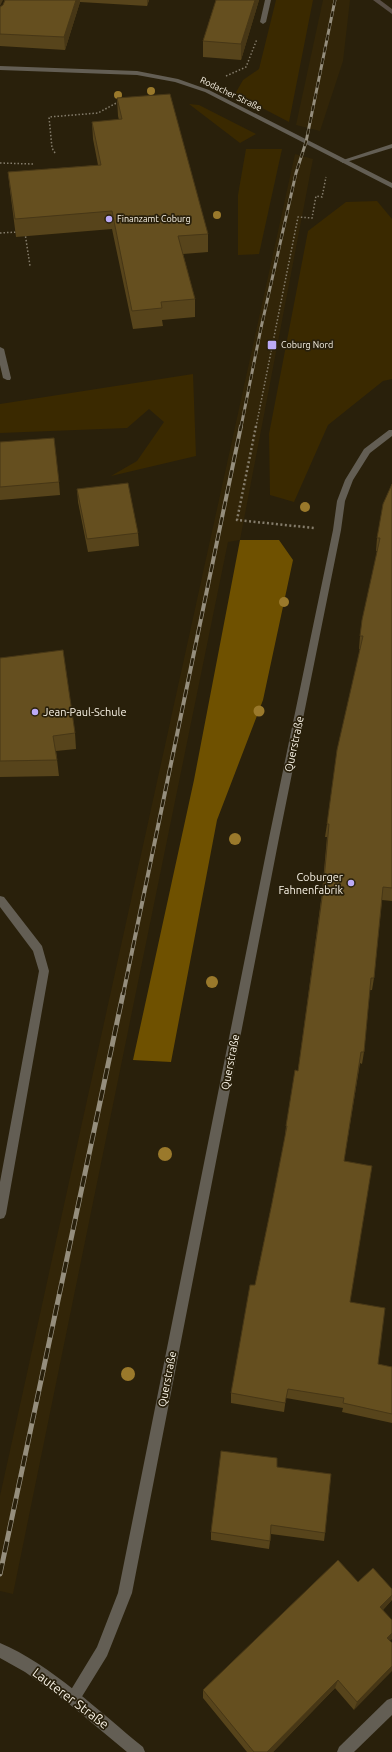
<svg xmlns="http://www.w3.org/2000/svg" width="392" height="1752" font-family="Ubuntu,sans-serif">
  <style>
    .built { fill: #322508 }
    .green { fill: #3a2900 }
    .forest { fill: #6f5100 }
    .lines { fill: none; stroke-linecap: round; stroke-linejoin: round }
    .stream { fill: #584e45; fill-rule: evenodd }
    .path-far1 { stroke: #857d6c; stroke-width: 1.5; stroke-dasharray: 1.5 2; stroke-linecap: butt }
    .path { stroke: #857d6c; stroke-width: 2.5; stroke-dasharray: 2 2.5; stroke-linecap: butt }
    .service { fill: #635e54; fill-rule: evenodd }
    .minor { fill: #635e54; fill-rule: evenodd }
    .tertiary { fill: #635e54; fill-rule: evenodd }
    .rail-far2-casing { stroke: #958e7d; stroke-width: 3 }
    .rail-far1-casing { stroke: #958e7d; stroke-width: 4 }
    .rail-casing { stroke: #958e7d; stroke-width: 5 }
    .rail-far2 { stroke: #29200b; stroke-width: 2; stroke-dasharray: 6; stroke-linecap: butt }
    .rail-far1 { stroke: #29200b; stroke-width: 2.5; stroke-dasharray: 8; stroke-linecap: butt }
    .rail { stroke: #29200b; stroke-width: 3.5; stroke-dasharray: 11; stroke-linecap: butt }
    .tree { fill: #9a792b }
    .wall { fill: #57441b }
    .shaded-wall { fill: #473716 }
    .building { fill: #654f1f; stroke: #473716 }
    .poi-dot { fill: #bbaaf6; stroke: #29200b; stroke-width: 1.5 }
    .labels { text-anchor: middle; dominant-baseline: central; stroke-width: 3.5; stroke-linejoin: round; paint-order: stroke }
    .far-street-label { font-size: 9px; fill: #f9f3e6; stroke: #29200b }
    .far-poi-label { font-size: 9px; fill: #f9f3e6; stroke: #29200b; text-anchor: start }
    .poi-label { font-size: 11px; fill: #f9f3e6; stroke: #29200b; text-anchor: start }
    .street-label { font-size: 11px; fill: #f9f3e6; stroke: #29200b }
    .near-street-label { font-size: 13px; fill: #f9f3e6; stroke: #29200b }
  </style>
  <rect width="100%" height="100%" fill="#29200b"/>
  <g class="built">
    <polygon points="323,0 350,0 343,61 320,131 296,125"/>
    <polygon points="295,154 313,159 240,540 228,542 13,1594 0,1591 0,1496"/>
  </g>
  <g class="green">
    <polygon points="276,0 313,0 289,122 235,94 243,80 259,69"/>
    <polygon points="189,104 199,105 256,134 240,143"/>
    <polygon points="246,149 282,149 259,254 238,255 238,195"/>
    <polygon points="377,201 392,219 392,379 383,381 328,425 294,502 270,495 269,434 308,231 346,202"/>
    <polygon points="193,374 196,456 111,476 137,461 164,422 149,409 127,428 0,433 0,404"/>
  </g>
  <polygon class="forest" points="240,540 279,540 293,560 263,700 217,820 171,1062 133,1060 194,780"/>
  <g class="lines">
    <polygon class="stream" points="373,0 380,0 392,9 392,14"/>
    <g class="path-far1">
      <polyline points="226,76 246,67 257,39"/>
      <polyline points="55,153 52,148 49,117 98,113 120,101"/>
      <polyline points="0,163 33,164"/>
      <polyline points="0,233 18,232"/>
      <polyline points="25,233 30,266"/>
      <polyline points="256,427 298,217 312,218 316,196 322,197 326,177"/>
    </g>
    <polyline class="path" points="256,426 237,520 314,528"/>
    <g class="service">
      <polygon points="0,347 4,349 11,378 10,380 7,380 3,378 0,365"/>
      <polygon points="0,896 4,897 42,946 49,971 6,1214 4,1218 0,1219 0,1182 39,971 33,951 0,907"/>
      <polygon points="392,1698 392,1715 354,1752 337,1752 339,1747 387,1700"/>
    </g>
    <g class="minor">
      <polygon points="265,0 271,0 266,22 263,24 260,22"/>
      <polygon points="392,144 392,148 343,163 340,161"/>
      <polygon points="389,430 392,430 392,436 370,453 353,480 345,501 341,530 279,838 132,1593 107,1656 78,1703 73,1705 68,1703 66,1698 97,1647 118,1593 269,838 333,530 337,501 345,480 364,449"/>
    </g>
    <g class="tertiary">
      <polygon points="0,66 137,71 178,79 209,90 392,183 392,188 205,92 175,82 137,75 0,70"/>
      <path d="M0,1643C50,1664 101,1713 143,1747L145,1752H127L68,1703L25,1672L0,1658Z"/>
    </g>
    <defs>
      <polyline id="rail-far2" points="241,427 261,328 296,173 306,142 335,0"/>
      <polyline id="rail-far1" points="123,995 241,426"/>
      <polyline id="rail" points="0,1574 123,994"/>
    </defs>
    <use href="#rail-far2" class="rail-far2-casing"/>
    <use href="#rail-far1" class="rail-far1-casing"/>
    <use href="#rail" class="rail-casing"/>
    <use href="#rail-far2" class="rail-far2"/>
    <use href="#rail-far1" class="rail-far1"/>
    <use href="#rail" class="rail"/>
  </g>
  <g class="tree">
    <circle cx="151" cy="91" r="4"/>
    <circle cx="118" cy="95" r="4"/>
    <circle cx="217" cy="215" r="4"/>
    <circle cx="305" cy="507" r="5"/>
    <circle cx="284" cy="602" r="5"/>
    <circle cx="259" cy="711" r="5.5"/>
    <circle cx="235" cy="839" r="6"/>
    <circle cx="212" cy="982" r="6"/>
    <circle cx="165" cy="1154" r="7"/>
    <circle cx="128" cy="1374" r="7"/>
  </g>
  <g class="wall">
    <polygon points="5,0 149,0 147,6 80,2 65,50 0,46 0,7 3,5"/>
    <polygon points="216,0 259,0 241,60 203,57 203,41"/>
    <polygon points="117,98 208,234 208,252 183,254 195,299 195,317 162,320 163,326 133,329 112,229 16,237 10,190 8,172 98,165 93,139 92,122 119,120 118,116"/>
    <polygon points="0,442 59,482 60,495 0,500"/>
    <polygon points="392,484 392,901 382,900 374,978 372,990 370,990 364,1052 362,1064 360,1063 344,1161 350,1302 378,1364 392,1367 392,1423 342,1412 343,1408 286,1398 284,1412 231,1403 231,1393 255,1285 272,1203 285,1137 286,1126 298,1071 322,893 327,837 325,837 327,824 360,649 359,649 360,636 378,551 376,551 377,538"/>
    <polygon points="77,489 138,533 139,546 88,552 78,502"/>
    <polygon points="0,658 75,733 76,749 56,751 59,776 0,777"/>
    <polygon points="277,1467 325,1533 324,1541 271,1534 269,1549 211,1540 211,1532"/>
    <polygon points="358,1582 392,1589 392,1600 391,1601 383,1610 390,1641 354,1710 335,1688 273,1752 247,1752 203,1698 203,1690"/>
  </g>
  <g class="shaded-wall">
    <polygon points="0,0 3,0 0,6"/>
    <polygon points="76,0 80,0 80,2 65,50 64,37"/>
    <polygon points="147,0 149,0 147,6"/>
    <polygon points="255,0 259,0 241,60 241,44"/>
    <polygon points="392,1595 391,1601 377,1616 380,1607"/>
    <polygon points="392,1633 392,1639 384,1646 387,1638"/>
    <polygon points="392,1666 392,1671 354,1710 357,1702"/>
    <polygon points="338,1680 335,1688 273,1752 267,1752"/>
  </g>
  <g class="building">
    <polygon points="5,0 76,0 64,37 0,34 0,7 3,5"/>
    <polygon points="216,0 255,0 241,44 203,41"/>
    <polygon points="170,94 208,234 178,236 195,299 161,302 162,308 132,311 112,211 15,219 8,172 101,165 92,122 122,119 117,98"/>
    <polygon points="54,438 59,482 0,487 0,442"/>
    <polygon points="128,483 138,533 87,539 77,489"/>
    <polygon points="392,484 392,888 383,887 374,978 371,978 364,1052 361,1052 344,1161 372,1166 350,1302 385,1308 378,1364 392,1367 392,1414 343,1403 344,1398 288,1389 285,1403 231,1393 250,1285 255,1285 272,1203 287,1126 286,1126 295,1070 298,1071 323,891 329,824 327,824 337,750 363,636 360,636 362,620 380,538 377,538 383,504"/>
    <polygon points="63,650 75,733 53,736 57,760 0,761 0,658"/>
    <polygon points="221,1451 277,1458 277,1467 331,1474 325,1533 271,1525 270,1541 211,1532"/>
    <polygon points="338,1560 358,1582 373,1568 392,1589 392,1595 380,1607 392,1620 392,1633 387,1638 392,1643 392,1666 357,1702 338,1680 267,1752 254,1752 203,1690"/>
  </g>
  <g class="poi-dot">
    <circle cx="109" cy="219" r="4"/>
    <rect x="267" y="340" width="10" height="10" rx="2"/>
    <circle cx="35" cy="712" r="4"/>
    <circle cx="351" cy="883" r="4"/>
  </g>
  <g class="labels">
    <g class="far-street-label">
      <text transform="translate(231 94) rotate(26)">Rodacher Straße</text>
    </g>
    <g class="far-poi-label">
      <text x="117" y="219">Finanzamt Coburg</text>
      <text x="281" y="345">Coburg Nord</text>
    </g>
    <g class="poi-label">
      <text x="43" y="712">Jean-Paul-Schule</text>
      <text x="343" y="877" text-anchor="end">Coburger<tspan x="343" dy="13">Fahnenfabrik</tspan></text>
    </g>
    <g class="street-label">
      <text transform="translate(294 744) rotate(-78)">Querstraße</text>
      <text transform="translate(230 1062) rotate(-79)">Querstraße</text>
      <text transform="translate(167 1379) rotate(-79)">Querstraße</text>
    </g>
    <g class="near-street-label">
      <text transform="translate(71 1698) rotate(37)">Lauterer Straße</text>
    </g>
  </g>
</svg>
